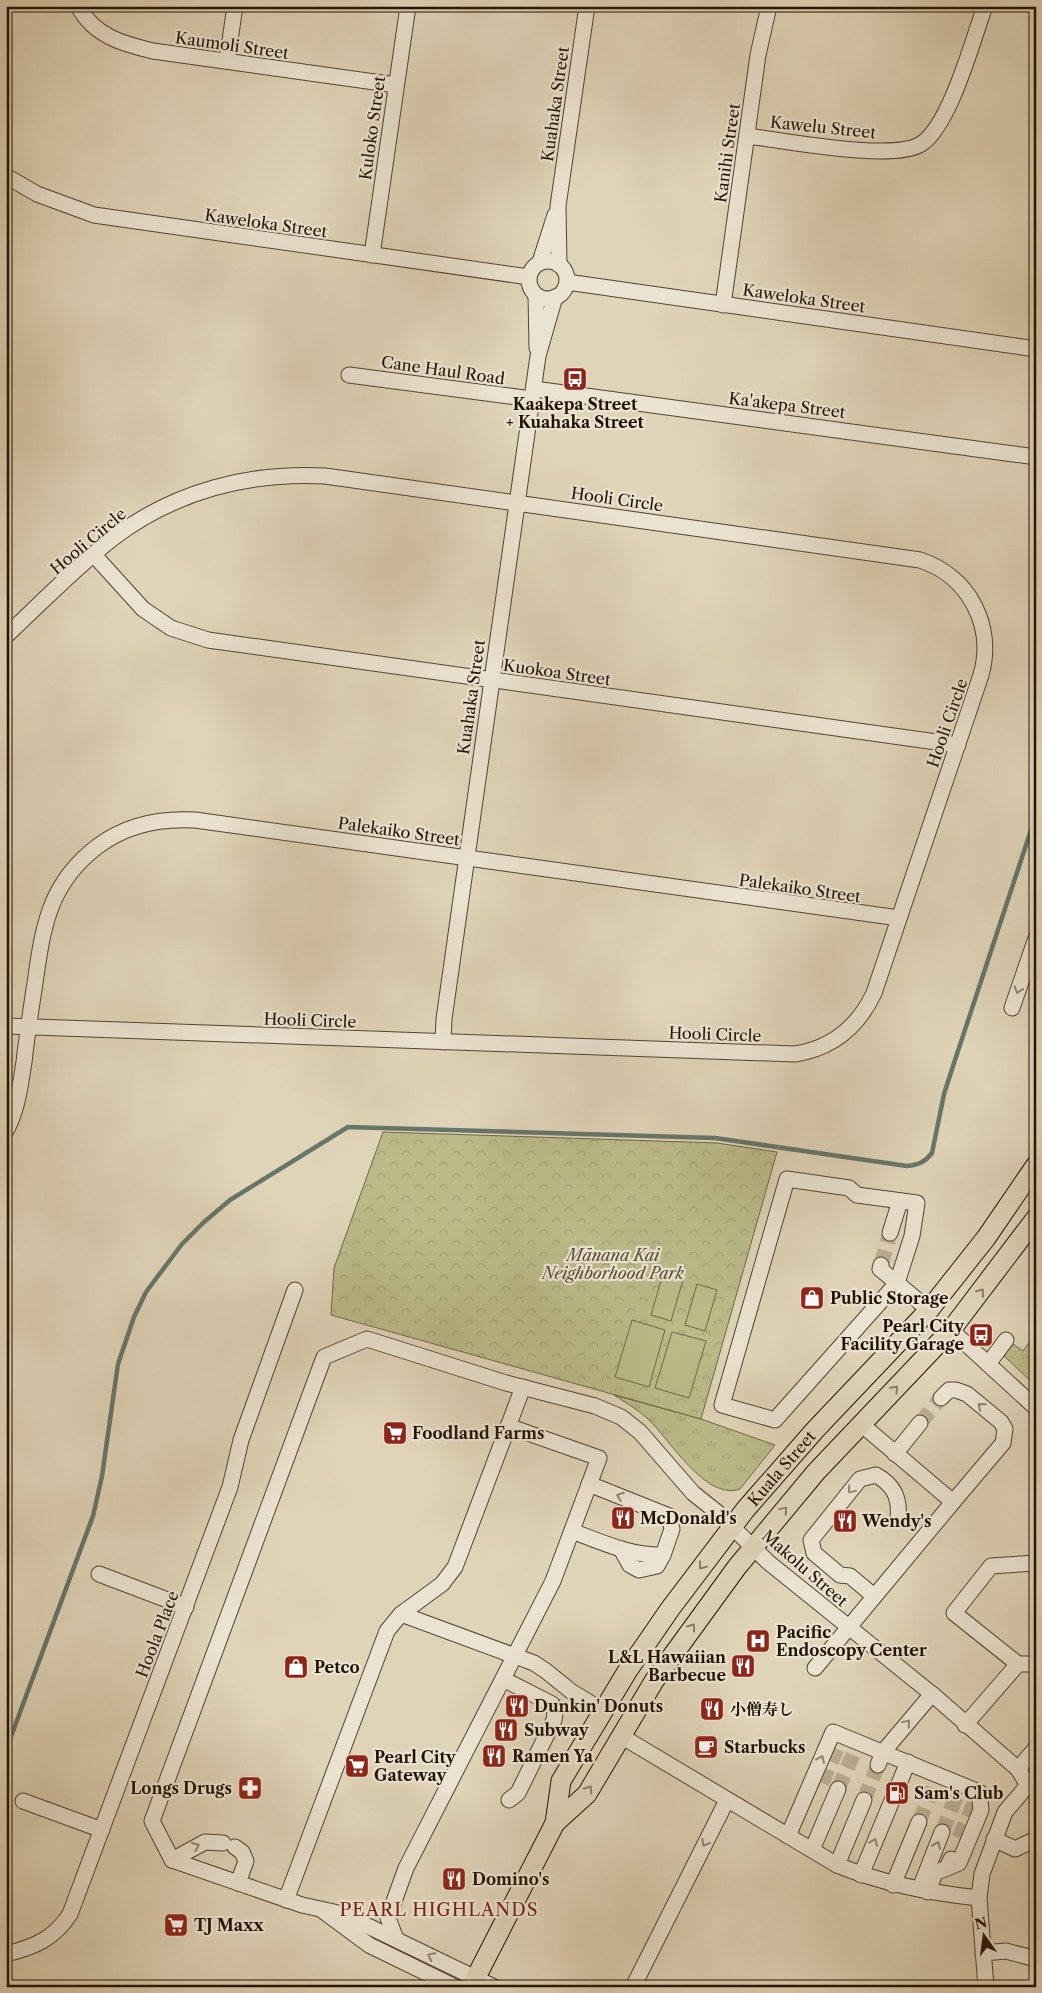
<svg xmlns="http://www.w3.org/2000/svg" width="1042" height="1993" font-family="'Libre Caslon Text','Noto Serif SC','Noto Serif JP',serif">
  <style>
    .grass { fill: url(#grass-tufts); stroke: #6e6647 }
    .park { fill: url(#park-crowns); stroke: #6e6647 }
    .garden { fill: #bbba89; stroke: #6e6647 }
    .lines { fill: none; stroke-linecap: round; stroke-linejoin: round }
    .stream { stroke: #66766a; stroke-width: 4.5 }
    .minor-tunnel { stroke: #baad94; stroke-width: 15; stroke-dasharray: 15 8; stroke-linecap: butt }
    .minor-casing { stroke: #524232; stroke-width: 17 }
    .major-casing { stroke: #221205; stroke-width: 21 }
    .minor { stroke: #ebe3d1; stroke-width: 15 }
    .major { stroke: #e0d4b8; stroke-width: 19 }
    .oneway { stroke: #918575 }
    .oneway2 { stroke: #8a7d67 }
    .labels { text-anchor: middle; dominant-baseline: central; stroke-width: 4.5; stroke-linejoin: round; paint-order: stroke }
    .street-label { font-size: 16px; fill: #221205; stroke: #ebe3d1 }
    .poi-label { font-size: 16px; font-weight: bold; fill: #221205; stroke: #ebe3d1; text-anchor: start }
    .park-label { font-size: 16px; font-style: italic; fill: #584d33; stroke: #ebe3d1 }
    .neighbourhood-label { font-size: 18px; letter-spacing: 1px; fill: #7a1f14; stroke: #ebe3d1 }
  </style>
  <defs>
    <pattern id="grass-tufts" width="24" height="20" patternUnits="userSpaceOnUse" patternTransform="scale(1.25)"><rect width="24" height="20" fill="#bbba89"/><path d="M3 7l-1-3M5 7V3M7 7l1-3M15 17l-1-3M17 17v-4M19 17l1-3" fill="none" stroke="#a09f75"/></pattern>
    <pattern id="park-crowns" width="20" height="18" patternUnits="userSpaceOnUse" patternTransform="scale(1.25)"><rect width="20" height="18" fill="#bbba89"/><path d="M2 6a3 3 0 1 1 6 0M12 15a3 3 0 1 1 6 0" fill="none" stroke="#a09f75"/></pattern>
  </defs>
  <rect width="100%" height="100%" fill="#e0d4b8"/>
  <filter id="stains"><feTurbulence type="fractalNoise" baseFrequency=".004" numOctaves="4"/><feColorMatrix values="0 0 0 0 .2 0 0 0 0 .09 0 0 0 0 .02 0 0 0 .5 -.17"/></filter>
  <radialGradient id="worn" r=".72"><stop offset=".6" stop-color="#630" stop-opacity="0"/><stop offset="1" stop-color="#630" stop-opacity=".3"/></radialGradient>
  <g class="grass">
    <polygon points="1036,1333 1036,1386 1004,1356 1013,1344 1023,1351"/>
    <path d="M614,1395L701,1419L775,1445L740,1489C706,1501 670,1440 649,1420C639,1410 626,1403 614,1395Z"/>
  </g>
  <polygon class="park" points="383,1132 717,1143 777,1152 701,1419 331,1315 334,1268"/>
  <g class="garden">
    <polygon points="663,1274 683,1280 671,1321 651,1315"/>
    <polygon points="697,1284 717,1290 705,1331 685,1325"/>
    <polygon points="632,1320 665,1330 649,1387 615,1377"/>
    <polygon points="672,1332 706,1341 689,1398 655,1388"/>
  </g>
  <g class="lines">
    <path class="stream" d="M6,1750L93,1516L102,1476L118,1364L134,1317L146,1292L182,1244L204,1222L230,1200L348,1127L715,1138L907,1166C918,1165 925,1162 932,1153L944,1094L953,1066L1036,815"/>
    <g class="minor-tunnel">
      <polyline points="881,1265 890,1233"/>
      <polyline points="920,1423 941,1398"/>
      <polyline points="822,1783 837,1749"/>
      <polyline points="838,1789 853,1755"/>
      <polyline points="864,1800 878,1765"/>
      <polyline points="919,1822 933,1788"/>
      <polyline points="942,1832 956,1797"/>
      <polyline points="959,1838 974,1804"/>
    </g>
    <defs>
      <g id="minor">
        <path d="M78,6C94,36 123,44 153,51L396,85"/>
        <polyline points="227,61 235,6"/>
        <path d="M747,136C783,140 893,162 921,144C950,126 973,39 985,6"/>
        <polyline points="6,176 37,194 94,215 529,277"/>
        <polyline points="372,255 408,6"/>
        <circle cx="548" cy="280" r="19"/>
        <polyline points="540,262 555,215"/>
        <polyline points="559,265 558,206 587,6"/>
        <polyline points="567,282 1036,349"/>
        <polyline points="536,295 537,348"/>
        <polyline points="723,305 758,55 769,6"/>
        <polyline points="349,375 532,399"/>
        <polyline points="534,389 1036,457"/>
        <polyline points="94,555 143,609 171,628 208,640 958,745"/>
        <path d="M6,636C41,603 76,567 113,538C175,491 249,472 325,476L920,560C969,576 995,626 981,675L874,993C858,1027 833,1048 795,1054L6,1026"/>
        <polyline points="1012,1008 1036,938"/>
        <polyline points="443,1042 444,1019 538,356 555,297"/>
        <path d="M6,1131C18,1109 20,1086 24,1062C27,1035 31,1009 35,983C43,926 49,883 98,846C126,825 161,818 195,820L899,918"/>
        <polyline points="890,1233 900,1201"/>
        <polyline points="881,1265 880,1269 897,1283 775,1420 722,1405 787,1179 849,1188 857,1195 917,1203 912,1236 897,1283 929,1310"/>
        <polyline points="951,1330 1036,1408"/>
        <polyline points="988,1364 1006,1340"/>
        <polyline points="941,1398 949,1390 956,1390 967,1394 1001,1422 1005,1429 1003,1443 953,1502"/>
        <polyline points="895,1454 920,1423"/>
        <path d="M572,1531C601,1542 631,1556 663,1555L672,1529L669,1516L589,1484"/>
        <polyline points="621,1549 630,1565 639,1570 657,1566 663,1555"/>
        <polyline points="99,1574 186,1607"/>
        <path d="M874,1596L850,1576L840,1575L814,1553L811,1540L860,1479L876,1475C894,1485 900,1498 898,1518"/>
        <polyline points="401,1614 534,1663 546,1671 572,1692 602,1710"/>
        <polyline points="1018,1664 954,1613 991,1566 1036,1563"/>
        <polyline points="815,1668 953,1502 861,1424"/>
        <polyline points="503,1679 552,1704 555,1713 554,1720 518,1793 509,1800"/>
        <polyline points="965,1725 1018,1664 1036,1664"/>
        <path d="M621,1736L837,1865C884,1884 929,1893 979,1898"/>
        <polyline points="878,1765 883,1752 932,1694"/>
        <polyline points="1018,1769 1036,1748"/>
        <polyline points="23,1801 102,1830"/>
        <polyline points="788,1836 833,1732 979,1792"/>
        <polyline points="994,1839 1015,1849 1036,1839"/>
        <polyline points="235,1847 242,1852 246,1861 238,1883"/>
        <polyline points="812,1850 838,1789"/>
        <polyline points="172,1860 205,1842 223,1843"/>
        <polyline points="837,1865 864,1800"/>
        <polyline points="947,1868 959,1863 981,1810 979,1792"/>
        <polyline points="861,1875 908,1762"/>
        <polyline points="922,1883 942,1832"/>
        <polyline points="893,1885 919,1822"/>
        <polyline points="928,1892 935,1873 947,1868 951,1859"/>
        <polyline points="286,1900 387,1631 401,1614 442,1584 455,1567 523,1387"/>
        <polyline points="323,1911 369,1945 455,1987"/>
        <polyline points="396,1939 388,1918 406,1868 553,1581 599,1458 508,1426"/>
        <polyline points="983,1953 1006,1951 1036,1959"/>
        <path d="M6,1954C34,1947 54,1939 70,1914L230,1487L241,1440L295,1290"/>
        <polyline points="494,1987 343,1914 302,1905 172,1860 152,1821 324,1357 367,1339 506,1383 595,1406 621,1417 640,1432 693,1493 718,1513 768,1562 932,1694 1018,1769 1028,1785 1005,1812 982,1874 979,1898 986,1987"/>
        <polyline points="633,1987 727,1800"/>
      </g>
      <g id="major">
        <polyline points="555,1823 587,1794 654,1681 737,1567 816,1472 951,1330 1036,1218"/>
        <path id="s1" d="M471,1987L555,1823L561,1781L628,1670L670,1609L745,1510L815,1430L929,1310L986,1238L1036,1165"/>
      </g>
    </defs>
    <use href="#minor" class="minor-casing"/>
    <use href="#major" class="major-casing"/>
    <use href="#minor" class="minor"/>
    <use href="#major" class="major"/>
  </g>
  <defs><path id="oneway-chevron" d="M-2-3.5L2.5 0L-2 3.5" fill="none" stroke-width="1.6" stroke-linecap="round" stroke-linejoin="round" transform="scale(1.25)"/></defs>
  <g class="oneway">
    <use href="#oneway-chevron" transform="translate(1018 990) rotate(109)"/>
    <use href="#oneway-chevron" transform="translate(981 1406) rotate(-141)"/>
    <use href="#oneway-chevron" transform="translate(851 1490) rotate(130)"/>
    <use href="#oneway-chevron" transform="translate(620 1496) rotate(-159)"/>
    <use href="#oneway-chevron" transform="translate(907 1723) rotate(-50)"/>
    <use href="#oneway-chevron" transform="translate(821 1759) rotate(-67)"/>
    <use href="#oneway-chevron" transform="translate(874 1842) rotate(-67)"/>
    <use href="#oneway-chevron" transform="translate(705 1843) rotate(117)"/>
    <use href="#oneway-chevron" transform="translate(937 1845) rotate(-68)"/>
    <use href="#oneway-chevron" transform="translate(196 1846) rotate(-24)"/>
    <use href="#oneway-chevron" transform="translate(431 1956) rotate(-154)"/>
  </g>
  <g class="oneway2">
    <use href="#oneway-chevron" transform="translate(981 1292) rotate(-52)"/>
    <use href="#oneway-chevron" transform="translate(895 1389) rotate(-46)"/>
    <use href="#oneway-chevron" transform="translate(784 1510) rotate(-50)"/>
    <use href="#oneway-chevron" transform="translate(702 1566) rotate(127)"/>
    <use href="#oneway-chevron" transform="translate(692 1627) rotate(-54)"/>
    <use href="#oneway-chevron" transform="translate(589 1789) rotate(-57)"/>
  </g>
  <defs>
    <symbol id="bus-square" viewBox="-11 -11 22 22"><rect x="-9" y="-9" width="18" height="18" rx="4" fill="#8f2418" stroke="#ebe3d1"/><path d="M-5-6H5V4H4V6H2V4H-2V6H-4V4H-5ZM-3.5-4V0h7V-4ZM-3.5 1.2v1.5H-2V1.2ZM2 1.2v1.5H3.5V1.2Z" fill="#fff"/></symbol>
    <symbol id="shop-square" viewBox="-11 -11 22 22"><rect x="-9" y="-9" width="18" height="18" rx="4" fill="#8f2418" stroke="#ebe3d1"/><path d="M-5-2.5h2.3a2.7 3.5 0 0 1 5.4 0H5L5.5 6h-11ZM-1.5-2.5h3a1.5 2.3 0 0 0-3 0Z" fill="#fff"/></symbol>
    <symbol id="supermarket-square" viewBox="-11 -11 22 22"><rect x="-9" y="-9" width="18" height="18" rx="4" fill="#8f2418" stroke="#ebe3d1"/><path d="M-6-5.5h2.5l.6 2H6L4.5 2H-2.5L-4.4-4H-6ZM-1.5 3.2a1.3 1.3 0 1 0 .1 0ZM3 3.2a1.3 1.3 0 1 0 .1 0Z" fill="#fff"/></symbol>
    <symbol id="restaurant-square" viewBox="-11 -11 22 22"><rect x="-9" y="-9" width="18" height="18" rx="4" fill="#8f2418" stroke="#ebe3d1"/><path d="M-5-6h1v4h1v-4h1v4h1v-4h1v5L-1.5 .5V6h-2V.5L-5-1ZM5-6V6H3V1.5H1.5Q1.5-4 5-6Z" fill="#fff"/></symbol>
    <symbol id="hospital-square" viewBox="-11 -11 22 22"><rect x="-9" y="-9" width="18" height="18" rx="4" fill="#8f2418" stroke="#ebe3d1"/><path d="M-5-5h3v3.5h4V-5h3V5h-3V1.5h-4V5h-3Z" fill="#fff"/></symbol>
    <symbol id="cafe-square" viewBox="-11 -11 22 22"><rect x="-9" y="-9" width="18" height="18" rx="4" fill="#8f2418" stroke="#ebe3d1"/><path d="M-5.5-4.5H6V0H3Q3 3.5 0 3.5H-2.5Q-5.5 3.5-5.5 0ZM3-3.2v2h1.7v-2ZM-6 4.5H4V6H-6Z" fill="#fff"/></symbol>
    <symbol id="pharmacy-square" viewBox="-11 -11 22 22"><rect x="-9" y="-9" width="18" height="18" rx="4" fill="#8f2418" stroke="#ebe3d1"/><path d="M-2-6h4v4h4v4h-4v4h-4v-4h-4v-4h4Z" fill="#fff"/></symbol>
    <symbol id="fuel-square" viewBox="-11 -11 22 22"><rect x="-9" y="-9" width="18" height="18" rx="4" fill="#8f2418" stroke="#ebe3d1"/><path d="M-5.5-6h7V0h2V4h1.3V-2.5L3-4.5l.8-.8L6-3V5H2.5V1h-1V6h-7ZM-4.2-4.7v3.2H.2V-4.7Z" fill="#fff"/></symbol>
  </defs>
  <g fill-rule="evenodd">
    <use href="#bus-square" x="561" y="365" width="28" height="28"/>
    <use href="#shop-square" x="798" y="1284" width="28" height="28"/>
    <use href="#bus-square" x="967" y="1321" width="28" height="28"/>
    <use href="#supermarket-square" x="381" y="1419" width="28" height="28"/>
    <use href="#restaurant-square" x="609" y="1504" width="28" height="28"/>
    <use href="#restaurant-square" x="831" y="1507" width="28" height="28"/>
    <use href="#hospital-square" x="744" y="1627" width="28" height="28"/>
    <use href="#restaurant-square" x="729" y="1652" width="28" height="28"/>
    <use href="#shop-square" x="282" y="1653" width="28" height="28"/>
    <use href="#restaurant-square" x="503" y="1692" width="28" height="28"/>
    <use href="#restaurant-square" x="698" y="1695" width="28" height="28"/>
    <use href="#restaurant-square" x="492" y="1716" width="28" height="28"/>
    <use href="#cafe-square" x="692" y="1733" width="28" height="28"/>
    <use href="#restaurant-square" x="480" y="1742" width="28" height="28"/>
    <use href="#supermarket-square" x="343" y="1752" width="28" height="28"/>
    <use href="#pharmacy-square" x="236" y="1774" width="28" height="28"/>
    <use href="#fuel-square" x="883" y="1779" width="28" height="28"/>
    <use href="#restaurant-square" x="440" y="1865" width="28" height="28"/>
    <use href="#supermarket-square" x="162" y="1911" width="28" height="28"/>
  </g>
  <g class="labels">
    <g class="street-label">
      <text transform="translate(232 45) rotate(8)">Kaumoli Street</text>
      <text transform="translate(555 104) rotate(-82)">Kuahaka Street</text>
      <text transform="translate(823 127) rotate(6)">Kawelu Street</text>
      <text transform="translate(372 128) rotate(-82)">Kuloko Street</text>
      <text transform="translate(727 153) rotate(-82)">Kanihi Street</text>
      <text transform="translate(266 223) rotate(8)">Kaweloka Street</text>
      <text transform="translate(804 298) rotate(8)">Kaweloka Street</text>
      <text transform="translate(443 370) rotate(8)">Cane Haul Road</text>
      <text transform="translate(787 405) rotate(7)">Ka'akepa Street</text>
      <text transform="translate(617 499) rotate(8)">Hooli Circle</text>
      <text transform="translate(88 541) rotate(-40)">Hooli Circle</text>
      <text transform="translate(557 672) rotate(8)">Kuokoa Street</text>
      <text transform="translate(471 697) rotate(-82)">Kuahaka Street</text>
      <text transform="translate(947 723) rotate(-71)">Hooli Circle</text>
      <text transform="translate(399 831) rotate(8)">Palekaiko Street</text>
      <text transform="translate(800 888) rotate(8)">Palekaiko Street</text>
      <text transform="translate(310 1020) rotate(2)">Hooli Circle</text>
      <text transform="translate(715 1034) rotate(2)">Hooli Circle</text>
      <text stroke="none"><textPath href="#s1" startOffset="610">Kuala Street</textPath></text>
      <text transform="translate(805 1568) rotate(41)">Makolu Street</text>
      <text transform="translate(157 1634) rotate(-69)">Hoola Place</text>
    </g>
    <g class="poi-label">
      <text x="575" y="404" text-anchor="middle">Kaakepa Street<tspan x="575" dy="18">+ Kuahaka Street</tspan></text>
      <text x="830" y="1298">Public Storage</text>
      <text x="964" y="1326" text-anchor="end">Pearl City<tspan x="964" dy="18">Facility Garage</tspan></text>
      <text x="412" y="1433">Foodland Farms</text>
      <text x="640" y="1518">McDonald's</text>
      <text x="862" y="1521">Wendy's</text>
      <text x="776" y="1632">Pacific<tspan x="776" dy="18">Endoscopy Center</tspan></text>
      <text x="726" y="1657" text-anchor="end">L&amp;L Hawaiian<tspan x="726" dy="18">Barbecue</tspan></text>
      <text x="314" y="1667">Petco</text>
      <text x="534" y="1706">Dunkin' Donuts</text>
      <text x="730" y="1709">小僧寿し</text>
      <text x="524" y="1730">Subway</text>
      <text x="724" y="1747">Starbucks</text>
      <text x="512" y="1756">Ramen Ya</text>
      <text x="374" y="1757">Pearl City<tspan x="374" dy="18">Gateway</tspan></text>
      <text x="232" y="1788" text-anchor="end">Longs Drugs</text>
      <text x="914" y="1793">Sam's Club</text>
      <text x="472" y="1879">Domino's</text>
      <text x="194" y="1925">TJ Maxx</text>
    </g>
    <g class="park-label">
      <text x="613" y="1255">Mānana Kai<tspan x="613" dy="18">Neighborhood Park</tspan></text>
    </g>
    <g class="neighbourhood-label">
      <text x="439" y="1910">PEARL HIGHLANDS</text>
    </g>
  </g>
  <rect width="1042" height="1993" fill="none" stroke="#e0d4b8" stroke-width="25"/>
  <rect x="8" y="8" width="1027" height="1978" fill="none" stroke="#221205" stroke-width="2.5"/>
  <rect x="12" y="12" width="1017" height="1968" fill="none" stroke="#221205"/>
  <g transform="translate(984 1936) rotate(346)" stroke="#ebe3d1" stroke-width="4" paint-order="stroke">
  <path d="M0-4L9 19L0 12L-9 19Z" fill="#221205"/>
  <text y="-8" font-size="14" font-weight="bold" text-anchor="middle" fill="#221205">N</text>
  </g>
  <rect width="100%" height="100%" filter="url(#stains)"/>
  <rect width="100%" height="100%" fill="url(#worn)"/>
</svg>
